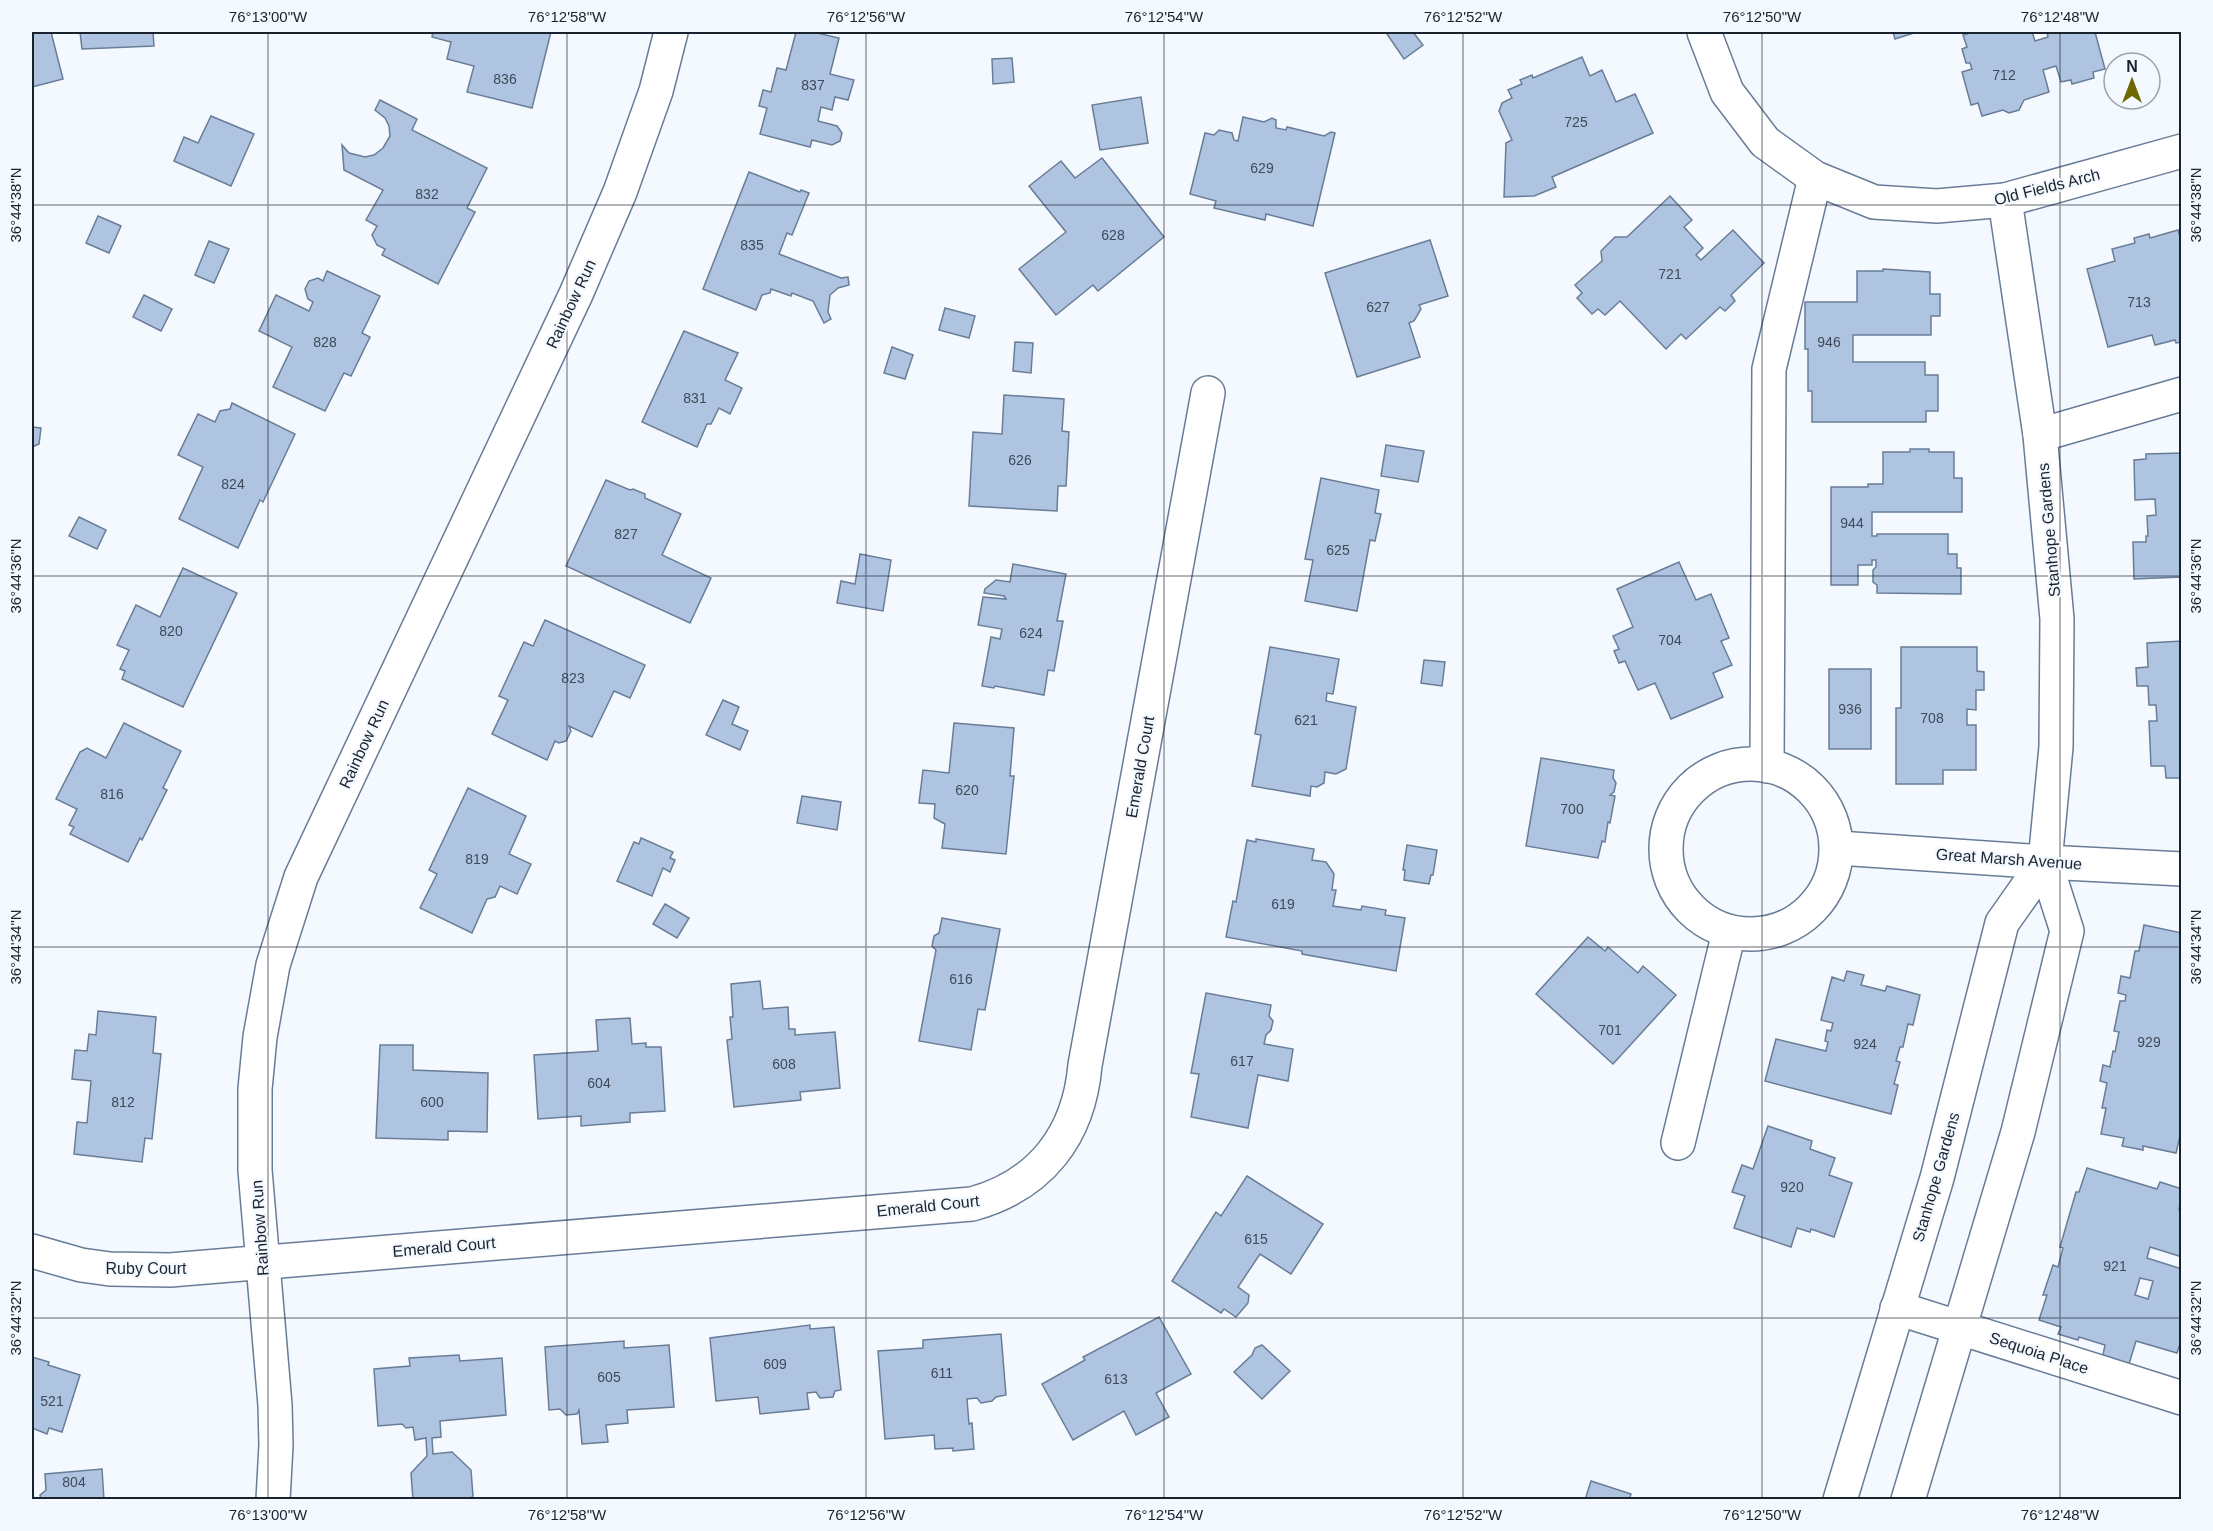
<svg xmlns="http://www.w3.org/2000/svg" width="2213" height="1531" font-family="Arial,sans-serif">
  <style>
    .building { fill: #afc4e1; stroke: #697d97; stroke-width: 1.5; fill-rule: evenodd }
    .lines { fill: none; stroke-linecap: round; stroke-linejoin: round }
    .minor-casing { stroke: #697c97; stroke-width: 36 }
    .minor { stroke: #fff; stroke-width: 33 }
    .ticks { fill: none; stroke: #1a222d; stroke-width: 1.5; stroke-opacity: 0.45 }
    .labels { text-anchor: middle; dominant-baseline: central; stroke-width: 4.5; stroke-linejoin: round; paint-order: stroke }
    .number-label { font-size: 14px; fill: #3f4a5a }
    .street-label { font-size: 16px; fill: #1a222d; stroke: #f4f9ff }
    .neatline { fill: none; stroke: #1a222d; stroke-width: 2 }
    .ticks-label { font-size: 15px; text-anchor: middle; fill: #1a222d }
  </style>
  <rect width="100%" height="100%" fill="#f4f9ff"/>
  <g class="building">
    <polygon points="32,32 51,32 63,79 32,87"/>
    <polygon points="80,32 153,32 154,46 82,49"/>
    <polygon points="433,32 551,32 532,108 467,92 474,66 447,59 451,42 432,37"/>
    <polygon points="796,32 813,32 839,38 830,74 854,80 848,100 835,97 832,110 821,107 818,121 837,126 842,133 840,141 832,145 812,140 810,147 760,134 767,108 759,106 763,90 771,92 777,68 786,70"/>
    <polygon points="1391,32 1413,32 1423,45 1404,59 1387,34"/>
    <polygon points="1893,32 1914,32 1914,33 1895,39"/>
    <polygon points="1966,32 2032,32 2035,41 2048,37 2047,32 2095,32 2105,69 2093,72 2094,78 2072,84 2071,80 2061,82 2056,66 2043,70 2049,92 2024,100 2019,110 2009,113 2003,110 1982,116 1978,103 1971,105 1962,72 1972,69 1970,63 1966,63 1962,49 1967,47 1963,35 1967,34"/>
    <polygon points="1582,57 1590,76 1602,70 1616,102 1635,94 1653,133 1552,177 1556,187 1534,196 1504,197 1506,143 1512,140 1499,111 1502,103 1512,98 1508,90 1522,84 1520,80 1532,75 1533,78"/>
    <polygon points="1012,58 1014,82 993,84 992,59"/>
    <polygon points="1141,97 1148,143 1100,150 1092,105"/>
    <polygon points="380,100 417,119 412,130 487,168 467,208 475,212 438,284 382,255 385,249 377,245 372,235 377,226 366,220 383,190 344,170 342,145 349,153 365,157 374,155 383,148 390,136 389,126 385,118 375,110"/>
    <polygon points="211,116 254,134 231,186 174,161 184,137 198,143"/>
    <polygon points="1243,117 1264,122 1272,118 1276,120 1276,128 1286,130 1287,127 1324,136 1331,132 1335,133 1313,226 1266,214 1265,220 1214,208 1216,201 1190,194 1205,133 1214,135 1219,130 1232,133 1234,140 1238,141"/>
    <polygon points="1102,158 1164,237 1098,291 1093,285 1056,315 1019,269 1066,232 1029,186 1061,161 1075,178"/>
    <polygon points="749,172 800,192 801,190 809,193 792,235 787,233 779,254 841,278 848,277 849,285 838,288 830,295 828,312 831,319 824,323 813,301 792,293 791,296 771,289 770,293 762,295 756,310 703,289"/>
    <polygon points="1670,196 1692,220 1684,227 1703,248 1696,255 1701,260 1733,230 1764,263 1731,295 1735,301 1725,311 1720,307 1686,339 1681,334 1666,349 1620,301 1605,315 1598,309 1592,314 1577,298 1582,293 1575,285 1602,261 1601,251 1615,237 1627,237"/>
    <polygon points="98,216 121,226 109,253 86,243"/>
    <polygon points="2178,230 2182,244 2182,342 2176,343 2175,340 2155,345 2152,335 2108,347 2087,269 2115,261 2112,249 2135,243 2134,238 2149,234 2150,238"/>
    <polygon points="1430,240 1448,296 1419,305 1421,309 1414,321 1409,323 1420,357 1357,377 1325,273"/>
    <polygon points="209,241 229,249 214,283 195,275"/>
    <polygon points="1883,269 1930,272 1930,294 1940,294 1940,316 1931,316 1931,335 1853,335 1853,362 1925,362 1925,375 1938,375 1938,411 1926,411 1926,422 1812,422 1812,391 1808,391 1808,349 1805,349 1805,302 1857,302 1857,271 1883,271"/>
    <polygon points="327,271 380,296 362,333 370,337 351,376 344,373 325,411 273,387 292,347 259,331 276,295 309,311 313,302 308,299 305,289 309,281 318,278 323,281"/>
    <polygon points="144,295 172,309 161,331 133,317"/>
    <polygon points="945,308 975,316 969,338 939,330"/>
    <polygon points="684,331 738,353 725,380 742,388 730,414 719,408 711,424 707,424 697,447 642,422"/>
    <polygon points="1015,342 1033,343 1031,373 1013,371"/>
    <polygon points="892,347 913,355 905,379 884,373"/>
    <polygon points="1004,395 1064,399 1062,431 1069,432 1066,486 1058,486 1057,511 969,506 973,432 1002,434"/>
    <polygon points="232,403 295,434 263,502 260,500 238,548 179,519 203,467 178,455 198,414 215,422 220,411 230,409"/>
    <polygon points="32,427 41,428 39,444 32,447"/>
    <polygon points="1386,445 1424,451 1418,482 1381,476"/>
    <polygon points="1910,449 1929,449 1929,452 1954,452 1954,478 1962,478 1962,512 1872,512 1872,536 1877,536 1877,534 1948,534 1948,554 1957,554 1957,568 1961,568 1961,594 1877,593 1877,585 1873,582 1873,570 1876,567 1876,560 1872,560 1872,565 1858,565 1858,585 1831,585 1831,487 1868,487 1868,484 1883,484 1883,452 1910,452"/>
    <polygon points="2182,453 2182,577 2134,579 2133,542 2146,542 2146,536 2148,536 2147,516 2156,515 2155,499 2135,500 2134,460 2146,459 2146,454"/>
    <polygon points="1321,478 1379,490 1375,513 1381,514 1375,541 1370,540 1357,611 1305,601 1313,560 1305,559"/>
    <polygon points="606,480 630,490 633,489 645,494 645,498 681,514 662,555 711,578 690,623 566,566"/>
    <polygon points="79,517 106,530 97,549 69,536"/>
    <polygon points="860,554 891,560 883,611 837,603 841,581 855,584"/>
    <polygon points="1679,562 1696,600 1711,594 1729,638 1721,641 1732,665 1713,673 1723,697 1671,719 1655,683 1638,690 1625,661 1619,663 1614,651 1619,649 1613,636 1633,627 1617,589"/>
    <polygon points="1013,564 1066,574 1057,621 1063,621 1054,671 1048,670 1044,695 995,686 994,688 982,686 991,637 1000,639 1002,629 978,625 983,597 1006,599 1004,596 984,593 985,589 996,580 1010,582"/>
    <polygon points="183,568 237,593 183,707 122,679 125,671 120,669 129,650 117,645 136,605 160,617"/>
    <polygon points="545,620 645,665 630,698 614,691 592,737 569,726 571,731 566,741 559,743 555,741 547,760 492,734 508,700 499,696 524,642 533,646"/>
    <polygon points="2182,641 2182,778 2166,778 2165,766 2151,766 2149,721 2157,721 2156,705 2149,705 2148,686 2137,686 2136,668 2148,667 2147,643"/>
    <polygon points="1270,647 1339,659 1333,694 1327,693 1326,701 1356,707 1346,769 1336,774 1325,772 1324,783 1317,787 1311,786 1310,796 1252,786 1261,735 1255,734"/>
    <polygon points="1901,647 1977,647 1977,671 1984,672 1984,690 1976,690 1976,710 1967,709 1967,725 1976,725 1976,770 1943,770 1943,784 1896,784 1896,708 1901,708"/>
    <polygon points="1424,660 1445,662 1442,686 1421,683"/>
    <rect x="1829" y="669" width="42" height="80"/>
    <polygon points="723,700 739,707 732,724 748,731 740,750 706,735"/>
    <polygon points="124,723 181,751 163,788 167,790 142,840 140,838 128,862 70,834 74,827 69,825 77,809 56,799 80,752 87,748 106,758"/>
    <polygon points="954,723 1014,728 1010,776 1014,776 1006,854 942,848 945,824 934,818 935,804 919,803 923,770 949,773"/>
    <polygon points="1541,758 1614,770 1613,778 1616,783 1614,792 1610,795 1615,796 1610,823 1608,822 1605,842 1602,841 1598,858 1526,846"/>
    <polygon points="468,788 526,816 509,854 531,864 517,894 500,886 495,897 487,899 472,933 420,908 437,874 429,870"/>
    <polygon points="802,796 841,802 837,830 797,823"/>
    <polygon points="641,838 673,852 670,858 675,860 670,872 663,868 652,896 617,881 634,842 639,844"/>
    <polygon points="1256,839 1314,849 1312,860 1326,862 1334,874 1332,890 1336,890 1333,906 1361,910 1362,906 1386,910 1385,915 1405,918 1396,971 1302,954 1302,951 1226,937 1233,901 1236,902 1247,840 1256,842"/>
    <polygon points="1407,845 1437,850 1433,875 1431,875 1429,884 1404,880 1405,870 1403,870"/>
    <polygon points="665,904 689,918 677,938 653,924"/>
    <polygon points="942,918 1000,929 985,1010 978,1009 971,1050 919,1041 936,950 932,946 934,936 939,933"/>
    <polygon points="2144,925 2182,933 2182,1127 2176,1153 2143,1146 2143,1150 2122,1146 2124,1138 2101,1134 2106,1108 2102,1108 2107,1083 2100,1081 2103,1065 2110,1067 2113,1051 2115,1052 2119,1032 2114,1031 2120,1001 2125,1001 2126,995 2118,993 2121,976 2130,978 2135,951 2139,951"/>
    <polygon points="1588,937 1605,951 1608,947 1638,973 1643,966 1676,995 1613,1064 1536,994"/>
    <polygon points="1847,971 1864,975 1861,985 1885,991 1887,986 1920,995 1913,1025 1908,1024 1903,1047 1900,1047 1896,1061 1900,1062 1894,1084 1898,1085 1891,1114 1765,1081 1776,1039 1826,1051 1828,1042 1825,1041 1827,1030 1831,1031 1833,1023 1821,1020 1832,977 1844,981"/>
    <polygon points="760,981 763,1009 788,1007 789,1029 795,1029 795,1035 835,1032 840,1088 800,1092 801,1100 734,1107 727,1040 732,1039 730,1017 733,1017 731,984"/>
    <polygon points="1206,993 1271,1005 1269,1016 1273,1021 1271,1030 1266,1035 1264,1044 1293,1049 1288,1081 1258,1075 1248,1128 1191,1117 1199,1074 1191,1073"/>
    <polygon points="98,1011 156,1017 153,1053 161,1054 152,1139 145,1138 142,1162 74,1154 77,1122 87,1123 91,1081 72,1079 75,1050 87,1051 89,1034 96,1035"/>
    <polygon points="630,1018 632,1044 646,1043 646,1047 661,1047 665,1111 630,1113 630,1122 581,1126 581,1116 538,1119 534,1055 598,1051 596,1020"/>
    <polygon points="380,1045 413,1045 413,1070 488,1073 487,1132 448,1131 448,1140 376,1138"/>
    <polygon points="1768,1126 1812,1141 1810,1149 1835,1158 1829,1175 1852,1183 1834,1237 1811,1229 1810,1232 1797,1228 1791,1247 1734,1228 1745,1196 1732,1192 1742,1165 1753,1169"/>
    <path d="M2087,1168L2157,1189L2160,1182L2182,1189L2179,1210H2182V1257L2150,1247L2147,1258L2182,1269V1338L2177,1353L2136,1341L2129,1364L2103,1355L2105,1345L2079,1337L2078,1340L2058,1334L2061,1327L2039,1320L2047,1295H2043L2053,1265L2058,1267L2063,1248L2060,1247L2076,1192H2079ZM2140,1278L2153,1281L2148,1299L2135,1295Z"/>
    <polygon points="1247,1176 1323,1224 1291,1274 1260,1254 1238,1287 1249,1295 1248,1303 1236,1317 1224,1309 1221,1313 1172,1281 1216,1212 1221,1216"/>
    <polygon points="1159,1317 1191,1374 1156,1393 1169,1417 1136,1435 1124,1411 1073,1440 1042,1384 1085,1360 1083,1357"/>
    <polygon points="810,1325 810,1329 834,1327 841,1390 835,1391 833,1397 820,1398 816,1392 807,1393 809,1409 760,1414 758,1397 716,1401 710,1338"/>
    <polygon points="1001,1334 1006,1395 996,1397 992,1401 981,1403 977,1398 967,1399 969,1424 972,1423 974,1449 953,1451 953,1448 935,1449 934,1435 885,1439 878,1351 923,1348 923,1340"/>
    <polygon points="624,1341 624,1348 669,1345 674,1407 627,1410 628,1423 606,1425 608,1442 582,1444 579,1410 577,1414 566,1415 560,1409 549,1410 545,1347"/>
    <polygon points="1262,1345 1290,1371 1262,1399 1234,1372 1252,1355 1255,1348"/>
    <polygon points="459,1355 460,1361 502,1358 506,1415 440,1421 441,1437 432,1438 433,1454 452,1452 471,1470 473,1496 469,1500 413,1500 411,1473 427,1456 426,1438 415,1440 413,1427 406,1428 402,1424 378,1426 374,1369 410,1366 409,1358"/>
    <polygon points="32,1357 49,1362 48,1365 80,1375 62,1432 49,1428 47,1434 32,1428"/>
    <polygon points="102,1469 104,1500 41,1500 40,1495 46,1490 45,1474"/>
    <polygon points="1591,1481 1631,1494 1629,1500 1585,1500"/>
  </g>
  <g class="lines">
    <defs>
      <g id="minor">
        <polyline points="1704,32 1727,92 1765,142 1815,178 1874,202 1937,206 2005,200 2182,151"/>
        <polyline points="2040,435 2182,394"/>
        <circle cx="1751" cy="849" r="85"/>
        <polyline points="1767,766 1769,369 1815,178"/>
        <polyline points="1838,848 2045,862 2182,869"/>
        <polyline points="1678,1143 1729,932"/>
        <path d="M32,1251L81,1265L110,1269L170,1270L972,1204C1041,1185 1079,1135 1085,1065L1208,393"/>
        <polyline points="1897,1308 2182,1398"/>
        <polyline points="273,1500 276,1445 275,1405 255,1170 255,1089 260,1037 273,965 301,877 576,294 620,192 656,91 671,32"/>
        <polyline points="1840,1500 1937,1178 2002,923 2045,862"/>
        <polyline points="1908,1500 2018,1132 2067,931 2045,862 2056,747 2057,619 2040,435 2005,200"/>
      </g>
    </defs>
    <use href="#minor" class="minor-casing"/>
    <use href="#minor" class="minor"/>
  </g>
  <path class="ticks" d="M268,32V1500M567,32V1500M866,32V1500M1164,32V1500M1463,32V1500M1762,32V1500M2060,32V1500M32,205H2182M32,576H2182M32,947H2182M32,1318H2182"/>
  <g class="labels">
    <g class="number-label">
      <text x="2004" y="75">712</text>
      <text x="505" y="79">836</text>
      <text x="813" y="85">837</text>
      <text x="1576" y="122">725</text>
      <text x="1262" y="168">629</text>
      <text x="427" y="194">832</text>
      <text x="1113" y="235">628</text>
      <text x="752" y="245">835</text>
      <text x="1670" y="274">721</text>
      <text x="2139" y="302">713</text>
      <text x="1378" y="307">627</text>
      <text x="325" y="342">828</text>
      <text x="1829" y="342">946</text>
      <text x="695" y="398">831</text>
      <text x="1020" y="460">626</text>
      <text x="233" y="484">824</text>
      <text x="1852" y="523">944</text>
      <text x="626" y="534">827</text>
      <text x="1338" y="550">625</text>
      <text x="171" y="631">820</text>
      <text x="1031" y="633">624</text>
      <text x="1670" y="640">704</text>
      <text x="573" y="678">823</text>
      <text x="1850" y="709">936</text>
      <text x="1932" y="718">708</text>
      <text x="1306" y="720">621</text>
      <text x="967" y="790">620</text>
      <text x="112" y="794">816</text>
      <text x="1572" y="809">700</text>
      <text x="477" y="859">819</text>
      <text x="1283" y="904">619</text>
      <text x="961" y="979">616</text>
      <text x="1610" y="1030">701</text>
      <text x="2149" y="1042">929</text>
      <text x="1865" y="1044">924</text>
      <text x="1242" y="1061">617</text>
      <text x="784" y="1064">608</text>
      <text x="599" y="1083">604</text>
      <text x="123" y="1102">812</text>
      <text x="432" y="1102">600</text>
      <text x="1792" y="1187">920</text>
      <text x="1256" y="1239">615</text>
      <text x="2115" y="1266">921</text>
      <text x="775" y="1364">609</text>
      <text x="942" y="1373">611</text>
      <text x="609" y="1377">605</text>
      <text x="1116" y="1379">613</text>
      <text x="52" y="1401">521</text>
      <text x="74" y="1482">804</text>
    </g>
    <g class="street-label">
      <text transform="translate(2047 187) rotate(-14)">Old Fields Arch</text>
      <text transform="translate(571 304) rotate(-65)">Rainbow Run</text>
      <text transform="translate(2049 530) rotate(-95)">Stanhope Gardens</text>
      <text transform="translate(364 744) rotate(-65)">Rainbow Run</text>
      <text transform="translate(1140 767) rotate(-80)">Emerald Court</text>
      <text transform="translate(2009 859) rotate(4)">Great Marsh Avenue</text>
      <text transform="translate(1936 1177) rotate(-74)">Stanhope Gardens</text>
      <text transform="translate(928 1206) rotate(-6)">Emerald Court</text>
      <text transform="translate(260 1228) rotate(-94)">Rainbow Run</text>
      <text transform="translate(444 1247) rotate(-5)">Emerald Court</text>
      <text x="146" y="1268">Ruby Court</text>
      <text transform="translate(2039 1353) rotate(18)">Sequoia Place</text>
    </g>
  </g>
  <rect width="2213" height="1531" fill="none" stroke="#f4f9ff" stroke-width="66"/>
  <g transform="translate(2132 81)"><circle r="28" fill="#f4f9ff" stroke="#9da3ab" stroke-width="1.5"/>
  <path d="M0-4.5L10 22L0 15L-10 22Z" fill="#6e6801"/>
  <text y="-9" font-size="16" font-weight="bold" text-anchor="middle" fill="#1a222d">N</text>
  </g>
  <rect x="33" y="33" width="2147" height="1465" class="neatline"/>
  <g class="ticks-label">
    <text x="268" y="22">76°13'00"W</text>
    <text x="567" y="22">76°12'58"W</text>
    <text x="866" y="22">76°12'56"W</text>
    <text x="1164" y="22">76°12'54"W</text>
    <text x="1463" y="22">76°12'52"W</text>
    <text x="1762" y="22">76°12'50"W</text>
    <text x="2060" y="22">76°12'48"W</text>
    <text transform="translate(16 205) rotate(-90)" y="5">36°44'38"N</text>
    <text transform="translate(2196 205) rotate(-90)" y="5">36°44'38"N</text>
    <text transform="translate(16 576) rotate(-90)" y="5">36°44'36"N</text>
    <text transform="translate(2196 576) rotate(-90)" y="5">36°44'36"N</text>
    <text transform="translate(16 947) rotate(-90)" y="5">36°44'34"N</text>
    <text transform="translate(2196 947) rotate(-90)" y="5">36°44'34"N</text>
    <text transform="translate(16 1318) rotate(-90)" y="5">36°44'32"N</text>
    <text transform="translate(2196 1318) rotate(-90)" y="5">36°44'32"N</text>
    <text x="268" y="1520">76°13'00"W</text>
    <text x="567" y="1520">76°12'58"W</text>
    <text x="866" y="1520">76°12'56"W</text>
    <text x="1164" y="1520">76°12'54"W</text>
    <text x="1463" y="1520">76°12'52"W</text>
    <text x="1762" y="1520">76°12'50"W</text>
    <text x="2060" y="1520">76°12'48"W</text>
  </g>
</svg>
